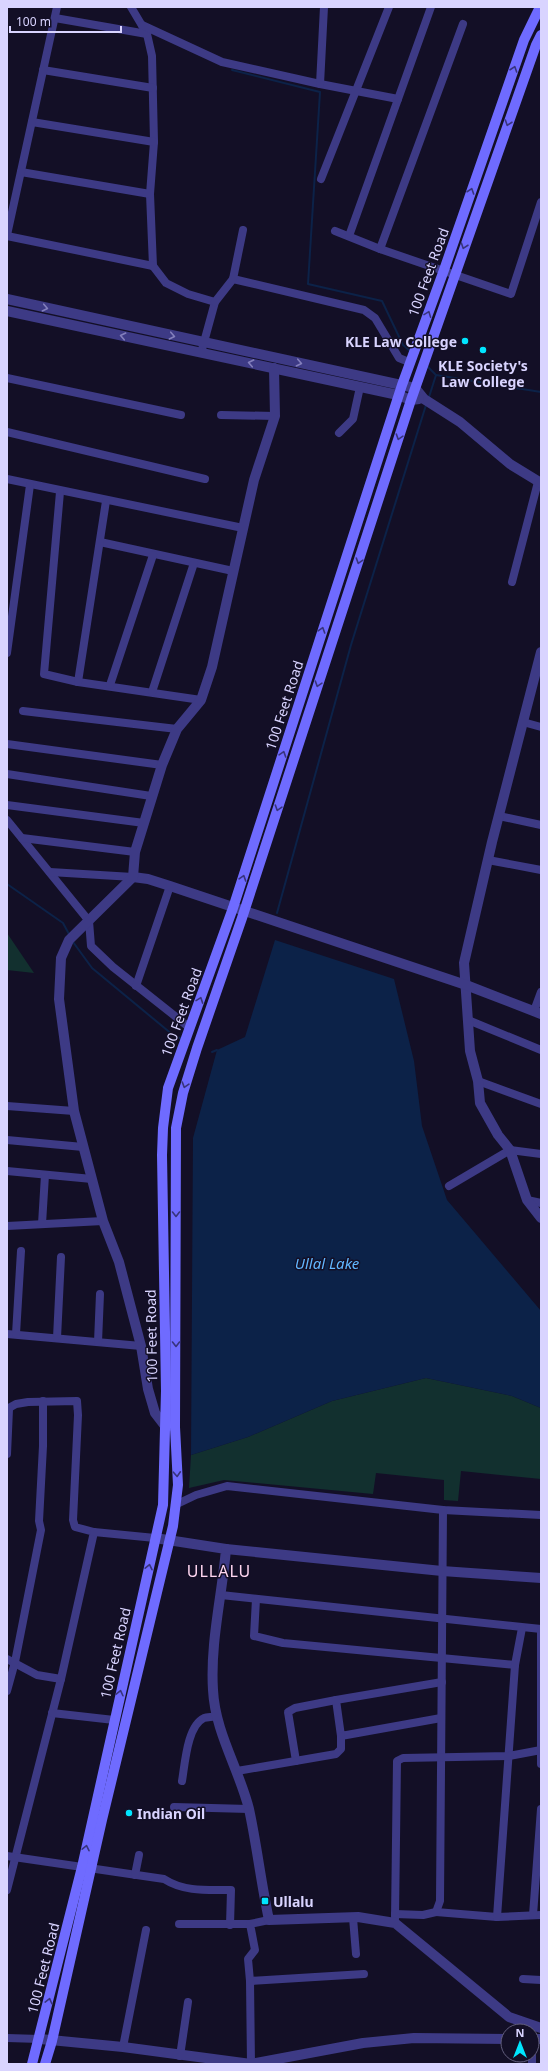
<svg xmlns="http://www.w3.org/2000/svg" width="548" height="2071" font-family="'Noto Sans',sans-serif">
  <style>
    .green { fill: #12302f }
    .water { fill: #0c2248 }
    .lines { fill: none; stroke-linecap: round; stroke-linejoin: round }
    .stream { stroke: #0c2248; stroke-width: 2 }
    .minor { stroke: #3d3a85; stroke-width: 8 }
    .tertiary { stroke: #3d3a85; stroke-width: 10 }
    .secondary { stroke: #6f6bff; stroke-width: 10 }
    .oneway { stroke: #38347d }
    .oneway2 { stroke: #837fbc }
    .poi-dot { fill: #00e5ff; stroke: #130f26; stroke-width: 1.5 }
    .labels { text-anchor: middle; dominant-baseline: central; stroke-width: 3; stroke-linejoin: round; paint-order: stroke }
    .street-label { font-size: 14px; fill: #d9d4ff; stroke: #130f26 }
    .poi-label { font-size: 14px; font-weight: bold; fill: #d9d4ff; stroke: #130f26; text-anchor: start }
    .water-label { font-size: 15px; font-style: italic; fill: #62b6ff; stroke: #130f26 }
    .quarter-label { font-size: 16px; letter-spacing: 1px; fill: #ffd6f0; stroke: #130f26 }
  </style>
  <rect width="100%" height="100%" fill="#130f26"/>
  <g class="green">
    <polygon points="7,933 34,973 7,970"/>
    <polygon points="426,1378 512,1396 541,1408 541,1479 461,1471 458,1501 444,1500 444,1480 376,1473 373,1494 224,1480 189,1488 191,1455 248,1437 332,1401"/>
  </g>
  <polygon class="water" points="275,940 394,979 414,1061 422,1126 447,1200 541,1311 541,1408 512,1396 426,1378 332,1401 248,1437 191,1455 193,1138 217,1050 245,1037"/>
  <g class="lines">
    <g class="stream">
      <polyline points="232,70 320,92 308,284 382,301 403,345 410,351"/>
      <polyline points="427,366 435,374"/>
      <polyline points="429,397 436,375 541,392"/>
      <polyline points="7,884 63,923 70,936"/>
      <polyline points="277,913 351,645 426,405"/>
      <polyline points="73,942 92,968 173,1035 182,1039"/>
      <polyline points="212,1052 217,1050"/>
    </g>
    <g class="minor">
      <polyline points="131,7 147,34 152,56 154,142 150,194 153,266"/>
      <polyline points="55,18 147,34"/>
      <polyline points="142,25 222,62 320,84 398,99"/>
      <polyline points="43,70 153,88"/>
      <polyline points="320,84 324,7"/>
      <polyline points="32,122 154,142"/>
      <polyline points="21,172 150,194"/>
      <polyline points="321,179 389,7"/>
      <polyline points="335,231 380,249 511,294 541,202"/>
      <polyline points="7,235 57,7"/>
      <polyline points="7,236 153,266 166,283 188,294 215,302 201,353"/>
      <polyline points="349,236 431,7"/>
      <polyline points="380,249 463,24"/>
      <polyline points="233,279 364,310 375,318 399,358 409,362"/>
      <polyline points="215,302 233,279 243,230"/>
      <polyline points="7,378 181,415"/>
      <polyline points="221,415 275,416"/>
      <polyline points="7,432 205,479"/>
      <polyline points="339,433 353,419 360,387"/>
      <polyline points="7,479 243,528"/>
      <polyline points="60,492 44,674 78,682 201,700"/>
      <polyline points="100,542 233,571"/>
      <polyline points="512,582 538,482"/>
      <polyline points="7,653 30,485"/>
      <polyline points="78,682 106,501"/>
      <polyline points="110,685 153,555"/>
      <polyline points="152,692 194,563"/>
      <polyline points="23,711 177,729"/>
      <polyline points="523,722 541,727"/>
      <polyline points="7,744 162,765"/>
      <polyline points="7,774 151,796"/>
      <polyline points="7,805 144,823"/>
      <polyline points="499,816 541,825"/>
      <polyline points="7,820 89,921 91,946 113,967 190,1028"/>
      <polyline points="22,838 135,852"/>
      <polyline points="488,860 541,870"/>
      <polyline points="50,872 133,877"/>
      <polyline points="136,986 170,886"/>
      <polyline points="534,1011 541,992"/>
      <polyline points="468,1020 541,1050"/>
      <polyline points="478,1081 541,1104"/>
      <polyline points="7,1106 74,1111"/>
      <polyline points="7,1140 83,1147"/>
      <polyline points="7,1171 92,1179"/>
      <polyline points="449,1186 510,1150 541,1154"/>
      <polyline points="527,1200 541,1203"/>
      <polyline points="42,1224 45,1175"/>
      <polyline points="7,1226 103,1221"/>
      <polyline points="7,1334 141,1346"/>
      <polyline points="16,1334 21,1251"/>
      <polyline points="57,1338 61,1257"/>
      <polyline points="98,1342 100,1294"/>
      <polyline points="7,1409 16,1404 28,1402 77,1401 78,1415 73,1520 75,1527 94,1532 61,1679 7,1890"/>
      <polyline points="7,1454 9,1409"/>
      <polyline points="175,1505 196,1495 227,1486 443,1510 541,1515"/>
      <polyline points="94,1532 155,1538"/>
      <polyline points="221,1595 541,1629"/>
      <polyline points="256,1599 254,1636 283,1643 515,1665"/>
      <polyline points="541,1629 541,1764"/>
      <polyline points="7,1659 37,1675 61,1679"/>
      <polyline points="7,1691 15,1662 41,1530 39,1521 43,1446 43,1401"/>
      <polyline points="52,1713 114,1720"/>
      <polyline points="441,1718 341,1736 336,1700 442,1682"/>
      <polyline points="296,1761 288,1712 295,1708 336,1700"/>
      <polyline points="237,1771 336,1754 341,1749 341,1736"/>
      <path d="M182,1781C185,1764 187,1726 204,1718C207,1717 213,1717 217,1716"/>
      <polyline points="174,1807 249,1809"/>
      <path d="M7,1856L164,1879C184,1892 207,1890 231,1890L230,1925"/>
      <polyline points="135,1875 139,1855"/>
      <polyline points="436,1912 497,1917 541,1915"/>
      <polyline points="395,1914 423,1915 436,1912 440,1901 443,1510"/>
      <polyline points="533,1915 541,1809"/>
      <polyline points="497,1917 515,1665 522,1628"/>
      <polyline points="353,1918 356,1954"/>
      <polyline points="395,1919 397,1761 403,1758 509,1756 541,1750"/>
      <polyline points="179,1924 250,1924"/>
      <polyline points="523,1979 541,1980"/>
      <polyline points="250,1981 364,1974"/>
      <polyline points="7,2038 40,2039"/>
      <polyline points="123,2047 146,1930"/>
      <polyline points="532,2055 532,2064"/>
      <polyline points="180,2056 188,2002"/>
      <polyline points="251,2064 250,1981 248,1959 255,1950 250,1924 269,1920"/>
    </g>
    <g class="tertiary">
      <polyline points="7,299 415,388 424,399 460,422 510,464 541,483"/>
      <polyline points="7,311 398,395 411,400 419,399"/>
      <polyline points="541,652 492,842 464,963 470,1051 478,1081 480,1103 498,1135 510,1150 527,1200 541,1218"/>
      <polyline points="133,877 148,879 170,886 466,985 541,1014"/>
      <polyline points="169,1426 165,1426 155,1413 148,1389 141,1346 119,1262 103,1221 74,1111 59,999 61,958 69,940 133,877 135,852 162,765 177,729 201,700 212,667 254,480 275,416 274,368"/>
      <path d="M155,1538L226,1549C222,1596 210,1643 213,1690C215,1732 239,1769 249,1809C257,1846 261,1883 269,1920L358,1917L395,1923L509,2017L541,2028"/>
      <polyline points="226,1549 442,1571 541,1578"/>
      <polyline points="40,2039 123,2047 251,2064 363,2043 414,2038 508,2039"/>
      <polyline points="532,2039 541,2039"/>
    </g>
    <g class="secondary">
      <polyline points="32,2064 82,1867 163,1505 166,1391 162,1155 163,1128 168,1088 233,908 402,385 444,270 524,40 540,7"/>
      <polyline points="45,2064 52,2041 102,1820 173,1526 178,1485 175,1427 176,1128 183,1093 197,1048 242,918 411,400 536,45 541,35"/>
    </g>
  </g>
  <defs><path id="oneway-chevron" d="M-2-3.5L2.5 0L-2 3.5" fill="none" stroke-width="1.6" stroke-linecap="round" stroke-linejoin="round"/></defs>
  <g class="oneway">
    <use href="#oneway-chevron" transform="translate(514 69) rotate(-71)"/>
    <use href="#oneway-chevron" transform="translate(508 123) rotate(109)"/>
    <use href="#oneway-chevron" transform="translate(471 191) rotate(-71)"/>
    <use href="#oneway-chevron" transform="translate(464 246) rotate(109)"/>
    <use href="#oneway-chevron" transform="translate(428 314) rotate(-69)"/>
    <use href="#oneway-chevron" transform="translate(399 437) rotate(108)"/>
    <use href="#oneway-chevron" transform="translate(359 561) rotate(108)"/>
    <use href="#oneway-chevron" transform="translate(322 630) rotate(-72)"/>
    <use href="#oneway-chevron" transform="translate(318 684) rotate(108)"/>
    <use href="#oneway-chevron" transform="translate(283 754) rotate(-72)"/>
    <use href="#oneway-chevron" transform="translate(278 808) rotate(108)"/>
    <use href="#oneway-chevron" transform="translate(243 878) rotate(-72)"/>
    <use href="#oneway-chevron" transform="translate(200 1000) rotate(-70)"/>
    <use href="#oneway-chevron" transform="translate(185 1085) rotate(107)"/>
    <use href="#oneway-chevron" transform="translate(176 1214) rotate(90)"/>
    <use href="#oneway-chevron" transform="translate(176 1344) rotate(90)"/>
    <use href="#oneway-chevron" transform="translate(177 1474) rotate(87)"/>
    <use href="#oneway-chevron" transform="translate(149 1567) rotate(-78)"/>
    <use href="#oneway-chevron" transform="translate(120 1693) rotate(-77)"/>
    <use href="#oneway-chevron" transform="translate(86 1848) rotate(-78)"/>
    <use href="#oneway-chevron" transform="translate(49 2001) rotate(-76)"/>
  </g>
  <g class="oneway2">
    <use href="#oneway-chevron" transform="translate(45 308) rotate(12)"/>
    <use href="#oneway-chevron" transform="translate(123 336) rotate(-168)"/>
    <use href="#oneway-chevron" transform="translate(172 336) rotate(12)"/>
    <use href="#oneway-chevron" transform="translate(251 363) rotate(-168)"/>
    <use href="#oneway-chevron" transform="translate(299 363) rotate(12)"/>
  </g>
  <g class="poi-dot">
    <circle cx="465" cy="341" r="4"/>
    <circle cx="483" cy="350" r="4"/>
    <circle cx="129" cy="1813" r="4"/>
    <rect x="261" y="1897" width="8" height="8" rx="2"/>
  </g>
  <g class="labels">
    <g class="street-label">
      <text transform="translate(428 272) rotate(-70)">100 Feet Road</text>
      <text transform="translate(284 705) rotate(-72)">100 Feet Road</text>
      <text transform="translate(181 1012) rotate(-70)">100 Feet Road</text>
      <text transform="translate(151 1336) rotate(-91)">100 Feet Road</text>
      <text transform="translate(115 1653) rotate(-77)">100 Feet Road</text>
      <text transform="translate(43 1968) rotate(-76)">100 Feet Road</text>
    </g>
    <g class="poi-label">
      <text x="457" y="341" text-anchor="end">KLE Law College</text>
      <text x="483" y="365" text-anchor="middle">KLE Society's<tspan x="483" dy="16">Law College</tspan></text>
      <text x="137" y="1813">Indian Oil</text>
      <text x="273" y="1901">Ullalu</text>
    </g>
    <g class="water-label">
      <text x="327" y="1263">Ullal Lake</text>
    </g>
    <g class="quarter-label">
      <text x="219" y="1571">ULLALU</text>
    </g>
  </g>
  <rect width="548" height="2071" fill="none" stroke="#d9d4ff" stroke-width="16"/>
  <g transform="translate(520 2043)"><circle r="19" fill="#130f26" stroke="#625e7d"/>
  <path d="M0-3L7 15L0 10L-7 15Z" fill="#00e5ff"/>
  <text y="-6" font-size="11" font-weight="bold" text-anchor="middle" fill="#d9d4ff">N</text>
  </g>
  <path d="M10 26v6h111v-6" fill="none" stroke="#d9d4ff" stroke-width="2"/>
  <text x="16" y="26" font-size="12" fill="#d9d4ff" stroke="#130f26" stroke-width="3" paint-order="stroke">100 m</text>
</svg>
